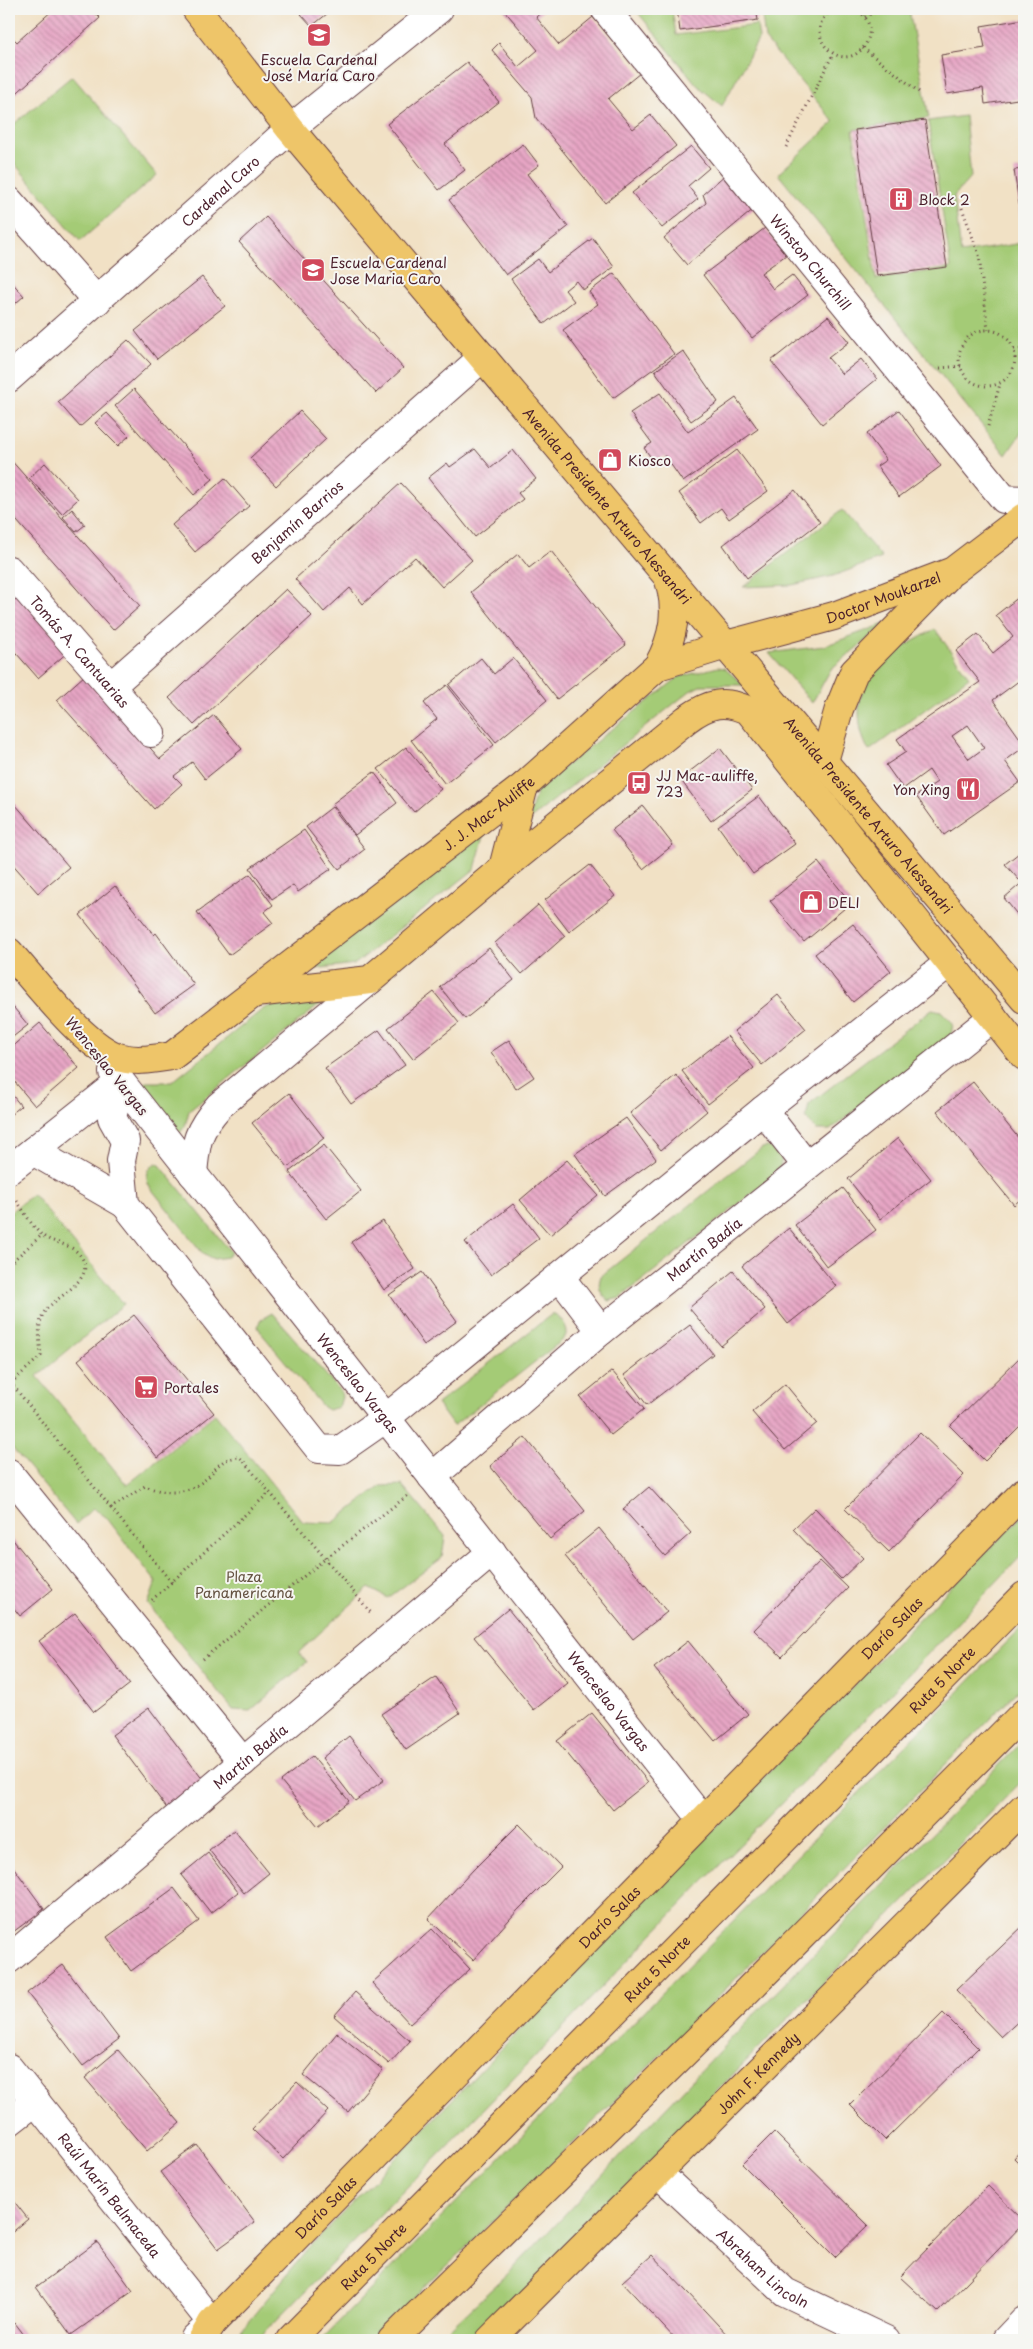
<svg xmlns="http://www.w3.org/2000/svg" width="1033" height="2349" font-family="'Playpen Sans',sans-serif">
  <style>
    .green { fill: #a4cb76; stroke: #777550 }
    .building { fill: url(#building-back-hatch); fill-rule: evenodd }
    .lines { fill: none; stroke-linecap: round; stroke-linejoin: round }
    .minor-casing { stroke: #633c42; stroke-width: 30 }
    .major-casing { stroke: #633c42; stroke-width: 30 }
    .highway-casing { stroke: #633c42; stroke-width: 30 }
    .path { stroke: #633c42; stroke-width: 3; stroke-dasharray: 1 4; stroke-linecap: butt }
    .minor { stroke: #fff; stroke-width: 28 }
    .major { stroke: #eec569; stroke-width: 28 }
    .highway { stroke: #eec569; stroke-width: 28 }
    .labels { text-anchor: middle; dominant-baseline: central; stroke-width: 4; stroke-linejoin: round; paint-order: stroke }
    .poi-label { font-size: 14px; fill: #4a1f2b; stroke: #f6f6f2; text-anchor: start }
    .street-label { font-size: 14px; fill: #4a1f2b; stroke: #f6f6f2 }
    .park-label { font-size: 14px; fill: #655342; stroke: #f6f6f2 }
  </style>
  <defs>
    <pattern id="building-back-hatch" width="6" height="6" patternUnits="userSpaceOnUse" patternTransform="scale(1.25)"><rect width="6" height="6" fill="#e7a6c5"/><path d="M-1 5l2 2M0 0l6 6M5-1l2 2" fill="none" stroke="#bd87a0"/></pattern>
  </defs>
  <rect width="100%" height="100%" fill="#f6f6f2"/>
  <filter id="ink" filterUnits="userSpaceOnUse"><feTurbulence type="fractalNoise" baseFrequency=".02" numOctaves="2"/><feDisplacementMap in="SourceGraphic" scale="10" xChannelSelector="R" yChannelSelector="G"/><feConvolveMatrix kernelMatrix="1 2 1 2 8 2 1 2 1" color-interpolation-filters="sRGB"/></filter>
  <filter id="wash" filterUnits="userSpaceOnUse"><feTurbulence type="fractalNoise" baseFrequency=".0096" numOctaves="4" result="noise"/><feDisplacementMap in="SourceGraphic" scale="20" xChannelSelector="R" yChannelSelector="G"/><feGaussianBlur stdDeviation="1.12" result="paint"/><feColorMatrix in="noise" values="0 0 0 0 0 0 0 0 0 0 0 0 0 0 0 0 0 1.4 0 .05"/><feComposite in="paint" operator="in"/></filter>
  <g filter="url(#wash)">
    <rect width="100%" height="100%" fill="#f1e1c5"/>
    <g class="green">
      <polygon points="635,9 672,9 676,35 757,25 759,38 722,106 697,85"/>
      <polygon points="761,9 909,9 929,118 853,130 876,279 951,268 928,121 965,116 971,177 954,196 961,253 1022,243 1024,256 1024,429 1006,455 778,174 834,122 765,39"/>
      <polygon points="72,76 157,175 80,241 9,157 9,128"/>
      <polygon points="842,510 882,558 833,576 792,585 743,587"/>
      <polygon points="887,623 831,669 812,703 769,653 824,646"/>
      <path d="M935,629L969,677L869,751C862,738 860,729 859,714C858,667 900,649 935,629Z"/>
      <polygon points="718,667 724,668 744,685 702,685 690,691 528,821 538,787 679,677"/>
      <polygon points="486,828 475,869 355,964 305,970"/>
      <polygon points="321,1000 323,1002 189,1111 185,1126 179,1134 175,1133 140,1087 146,1082 172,1082 263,1009 270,1006"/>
      <polygon points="932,1009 941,1011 953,1023 951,1036 830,1130 816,1130 806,1118 809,1104"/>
      <path d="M766,1147L773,1148L782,1158L779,1172L620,1298L608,1301C600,1292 597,1288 601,1276L762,1148Z"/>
      <path d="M156,1163L160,1165L231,1252L227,1257L214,1259L204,1255L149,1186C145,1177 147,1168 156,1163Z"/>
      <polygon points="33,1194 124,1304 37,1376 127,1485 215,1414 303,1522 333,1523 381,1486 402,1485 445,1536 442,1558 388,1598 369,1588 299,1652 307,1662 250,1711 233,1710 148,1604 156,1582 106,1517 93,1508 76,1524 9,1444 9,1213"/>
      <polygon points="272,1313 341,1392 342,1397 339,1407 328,1410 323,1407 262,1334 258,1327 260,1320"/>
      <path d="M552,1314C561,1317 566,1324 567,1332L564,1339L453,1426L437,1404Z"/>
      <polygon points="1024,1514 1024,1553 879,1705 704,1881 523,2069 257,2340 233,2340 308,2249 806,1733"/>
      <path d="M1024,1625V1684C808,1905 594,2127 370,2340H321Z"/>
      <polygon points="1024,1740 1024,1779 694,2114 541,2279 477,2340 437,2340 512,2270 744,2025"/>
    </g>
    <g id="blocks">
      <g class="building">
        <polygon points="54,9 91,9 100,18 9,100 9,34 17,42"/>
        <polygon points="308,9 333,9 312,26 301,14"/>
        <polygon points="503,9 545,9 536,17 559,45 593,17 640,73 608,99 633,129 651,115 676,146 605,203 536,118 532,97 492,50 499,43 518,67 538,50"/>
        <polygon points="677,9 756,9 758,20 680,31"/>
        <polygon points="1024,19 1024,98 985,104 983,88 947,94 941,55 985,48 981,26"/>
        <polygon points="467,62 499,102 445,144 465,170 439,190 387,124"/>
        <polygon points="925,120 947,267 877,276 855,130"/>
        <polygon points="523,144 539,165 527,174 568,227 506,275 449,200"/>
        <polygon points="691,146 709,168 688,186 698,199 662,228 632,193"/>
        <polygon points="1024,169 1024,231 1023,231 1014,170"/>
        <polygon points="726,174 755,208 687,265 664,238 706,203 703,194"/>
        <polygon points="266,217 403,368 376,393 239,242"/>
        <polygon points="765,228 786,255 761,273 773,289 792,275 808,295 752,338 703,275"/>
        <polygon points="593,238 614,267 583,290 576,281 565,290 574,301 544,324 511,279 538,259 548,272"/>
        <polygon points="614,273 674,354 613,398 563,330 598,304 589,292"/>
        <polygon points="202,277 225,306 157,359 135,331"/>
        <polygon points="9,279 24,296 9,309"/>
        <polygon points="828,316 849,342 828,358 842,374 861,359 877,379 822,424 771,361"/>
        <polygon points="128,340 151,364 80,427 58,402"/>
        <polygon points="683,351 718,402 691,421 655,371"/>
        <polygon points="134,389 213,479 194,495 115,406"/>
        <polygon points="660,393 688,432 736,398 758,429 683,482 665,456 655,463 644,448 652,443 630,413"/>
        <polygon points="899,410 941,466 899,497 877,466 886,460 867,434"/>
        <polygon points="300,411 326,439 276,486 250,458"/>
        <polygon points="107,413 129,436 118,446 95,423"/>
        <polygon points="475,449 491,468 513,450 536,479 518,493 523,499 475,537 428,478 447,463 450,467"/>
        <polygon points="737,450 768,491 729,519 721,508 701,523 679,493"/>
        <polygon points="9,458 140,606 113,630 9,512"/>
        <polygon points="45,463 78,499 62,514 29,478"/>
        <polygon points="225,478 249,506 195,552 172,525"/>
        <polygon points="401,483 472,560 442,587 415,557 363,604 350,588 324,612 295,579"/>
        <polygon points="795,490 820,522 747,578 723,545"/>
        <polygon points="72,509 85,525 76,532 63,517"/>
        <polygon points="551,551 626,645 557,699 471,592 518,554 529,568"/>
        <polygon points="9,584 69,651 38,678 9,645"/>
        <polygon points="286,589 312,616 194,725 169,698"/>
        <path d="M1024,593V677L993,700L1024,744V747L1005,761L1020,782L944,835L916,796L937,782L929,770L903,789L886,765L906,752L897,739L980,682L956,651L978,634L993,653L1013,637L996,615ZM968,725L984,748L969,759L952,736Z"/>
        <polygon points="481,658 494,674 513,658 547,700 496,742 449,685"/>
        <polygon points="85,675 160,759 214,715 242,749 205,779 192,762 174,776 182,784 154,809 57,700"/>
        <polygon points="447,685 494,745 445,784 411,740 437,719 424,703"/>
        <polygon points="406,747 441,789 414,812 378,769"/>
        <polygon points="720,748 752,790 711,821 680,779"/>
        <polygon points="374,772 397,803 355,835 332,804"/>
        <polygon points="759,796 795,844 753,874 718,826"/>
        <polygon points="9,797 69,867 38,893 9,860"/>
        <polygon points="643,806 673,845 643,869 612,830"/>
        <polygon points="332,807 365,849 339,869 306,827"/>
        <polygon points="304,830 331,869 298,892 293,885 272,899 250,868"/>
        <polygon points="1024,849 1024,876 1019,880 1005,864"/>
        <polygon points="818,862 851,903 804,942 770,901"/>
        <polygon points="590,865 615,896 569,932 545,900"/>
        <polygon points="250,874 273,905 264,912 273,923 229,955 197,912"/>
        <polygon points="1024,881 1024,923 1004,898"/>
        <polygon points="115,886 154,935 156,933 194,985 155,1013 117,961 80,915"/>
        <polygon points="538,905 565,936 522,974 495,943"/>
        <polygon points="853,924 891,971 853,1002 815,954"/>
        <polygon points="489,948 514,980 465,1019 440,987"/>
        <polygon points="434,992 459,1023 413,1059 388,1028"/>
        <polygon points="778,995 806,1029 762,1065 734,1031"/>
        <polygon points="9,1002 28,1025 9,1040"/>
        <polygon points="40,1023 79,1068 35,1106 9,1075 9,1050"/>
        <polygon points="379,1030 405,1065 351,1104 325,1068"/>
        <polygon points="727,1036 754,1068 708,1104 682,1071"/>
        <polygon points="509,1040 534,1077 516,1089 491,1052"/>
        <polygon points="676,1075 707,1111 661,1150 630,1113"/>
        <polygon points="973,1082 1024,1145 1024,1196 1014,1205 937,1111"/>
        <polygon points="9,1091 21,1106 9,1116"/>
        <polygon points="289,1093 324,1138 288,1167 252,1123"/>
        <polygon points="626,1118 656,1159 605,1196 575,1154"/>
        <polygon points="898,1138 931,1179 880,1219 848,1179"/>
        <polygon points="324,1145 361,1191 326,1219 289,1172"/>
        <polygon points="567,1160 598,1195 550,1235 520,1200"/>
        <polygon points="843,1188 876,1230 827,1267 795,1225"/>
        <polygon points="513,1204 539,1238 491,1275 465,1242"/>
        <polygon points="383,1221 415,1269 384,1290 351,1242"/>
        <polygon points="789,1228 836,1286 788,1324 742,1266"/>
        <polygon points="733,1271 765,1309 721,1346 689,1308"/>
        <polygon points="422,1272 457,1321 424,1345 389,1295"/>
        <polygon points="134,1315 214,1413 158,1458 78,1360"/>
        <polygon points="690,1325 713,1354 647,1405 624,1375"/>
        <polygon points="1024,1353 1024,1422 985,1461 950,1426"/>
        <polygon points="612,1371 644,1409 611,1435 580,1397"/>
        <polygon points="785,1384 817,1423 785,1450 752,1412"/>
        <polygon points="920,1433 964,1475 889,1552 845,1509"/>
        <polygon points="525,1437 585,1511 550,1539 490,1466"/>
        <polygon points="649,1487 691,1533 665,1556 623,1509"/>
        <polygon points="815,1508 863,1558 841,1579 793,1529"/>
        <polygon points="599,1528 667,1612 633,1639 565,1556"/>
        <polygon points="9,1535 53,1589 20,1616 9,1602"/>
        <polygon points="820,1561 848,1588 782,1657 754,1630"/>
        <polygon points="508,1609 568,1683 534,1710 474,1637"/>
        <polygon points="75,1613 130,1684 94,1712 39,1641"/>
        <polygon points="688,1641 748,1714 715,1741 654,1668"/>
        <polygon points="436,1677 460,1713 406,1750 381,1714"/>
        <polygon points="149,1708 206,1784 169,1811 112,1735"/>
        <polygon points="592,1713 648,1782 613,1810 557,1741"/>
        <polygon points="349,1736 384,1780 355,1801 322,1758"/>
        <polygon points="312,1756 349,1801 318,1826 281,1781"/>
        <polygon points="519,1824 561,1867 518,1910 473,1960 428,1919 473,1870"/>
        <polygon points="234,1830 269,1873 244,1893 209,1850"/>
        <polygon points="208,1853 238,1892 211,1913 181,1875"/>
        <polygon points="9,1861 44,1909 9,1935"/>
        <polygon points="174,1888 199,1921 131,1971 107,1937"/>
        <polygon points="1024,1925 1024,2016 1001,2037 956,1990"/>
        <polygon points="432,1929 470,1969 410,2024 372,1983"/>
        <polygon points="63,1965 119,2039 83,2066 27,1993"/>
        <polygon points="355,1992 410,2041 389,2064 334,2016"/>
        <polygon points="943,2013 978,2048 885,2140 850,2105"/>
        <polygon points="337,2033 383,2070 348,2112 303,2075"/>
        <polygon points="118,2050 180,2123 147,2151 85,2078"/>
        <polygon points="297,2082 328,2111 283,2159 252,2129"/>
        <polygon points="774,2132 868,2225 835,2257 742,2164"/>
        <polygon points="197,2145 255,2222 218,2249 160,2172"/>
        <polygon points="1024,2147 1024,2168 1014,2158"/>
        <polygon points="988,2186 1024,2221 1024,2223 938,2312 900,2277"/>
        <polygon points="9,2195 28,2219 9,2235"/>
        <polygon points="97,2242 133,2291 71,2335 36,2287"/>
        <polygon points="652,2255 705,2311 732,2340 676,2340 622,2282"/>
        <polygon points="15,2323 28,2340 9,2340 9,2327"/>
      </g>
    </g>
  </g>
  <g filter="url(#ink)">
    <use href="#blocks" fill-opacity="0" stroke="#633c42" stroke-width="1"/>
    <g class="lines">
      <defs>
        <g id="minor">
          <path id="s1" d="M605,9L1004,499L1024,500"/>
          <polyline points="9,201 97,301"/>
          <path id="s2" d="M9,378L290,129L439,9"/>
          <path id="s3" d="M9,570L151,733"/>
          <path id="s4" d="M111,686L483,357"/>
          <path id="s5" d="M113,1072L702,1819"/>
          <polyline points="120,1082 112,1118 125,1141 121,1161 125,1204 319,1449 340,1450 386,1418 763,1110 950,962"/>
          <polyline points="763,1110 806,1165"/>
          <polyline points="33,1151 125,1204"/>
          <polyline points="9,1170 120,1082"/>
          <path d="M193,1174C196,1141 197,1131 219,1106L370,980"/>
          <polyline points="560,1277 601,1331"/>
          <polyline points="9,1473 243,1762"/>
          <path id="s6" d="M432,1477L601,1331L993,1017"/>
          <path id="s7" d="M9,1959L492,1552"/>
          <path id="s8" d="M9,2068L212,2323L195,2338"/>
          <polyline points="9,2122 36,2101"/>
          <path id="s9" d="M658,2173L785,2292L886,2340"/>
          <polyline points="1006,2340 1024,2321"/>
        </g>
        <g id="major">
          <path id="s10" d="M196,9L290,129L1024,999"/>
          <path d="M658,666C674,637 679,610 668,577"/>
          <polyline points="824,761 839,709 854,672 946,578"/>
          <polyline points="503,868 524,786"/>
          <path id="s11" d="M9,952C35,981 81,1042 115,1056C134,1063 153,1059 172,1056L524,786L658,666L726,645L834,616L953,571L1024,517"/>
          <path d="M255,993L370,980L503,868L687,719C709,703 724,699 749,711L1024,1056"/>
          <path id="s12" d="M212,2323L1024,1492"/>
          <path id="s13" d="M490,2340L1024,1807"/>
        </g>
        <g id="highway">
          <polyline points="202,2340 212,2323"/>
          <path id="s14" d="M290,2340L1024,1596"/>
          <polyline points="392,2340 733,2005 1024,1713"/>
        </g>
      </defs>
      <use href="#minor" class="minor-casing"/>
      <use href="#major" class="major-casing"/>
      <use href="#highway" class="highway-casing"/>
      <g class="path">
        <path d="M836,9C827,12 820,20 820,29C820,38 822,44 829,50C857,75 889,25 854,9"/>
        <polyline points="865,17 879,9"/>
        <polyline points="863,48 919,92"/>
        <polyline points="786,147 833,54"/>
        <polyline points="962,208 979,255 988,330"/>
        <circle cx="987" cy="358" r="28"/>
        <polyline points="1014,349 1024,348"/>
        <polyline points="940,368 961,366"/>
        <polyline points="988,426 1000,384"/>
        <path d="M17,1201C24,1211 32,1227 42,1235C51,1243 68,1243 77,1252C104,1278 53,1296 43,1314C37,1327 40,1342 41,1356L11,1383L111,1508L145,1486C167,1495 189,1495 208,1477C219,1465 222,1458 240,1457L371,1613"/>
        <polyline points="9,1264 42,1235"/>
        <polyline points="111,1508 172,1583"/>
        <polyline points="152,1600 270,1492"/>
        <polyline points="203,1659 325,1559 407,1496"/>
      </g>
      <use href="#minor" class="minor"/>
      <use href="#major" class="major"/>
      <use href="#highway" class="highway"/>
    </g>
  </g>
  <defs>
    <symbol id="school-square" viewBox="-11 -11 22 22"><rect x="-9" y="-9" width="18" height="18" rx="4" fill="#d1495b" stroke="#f6f6f2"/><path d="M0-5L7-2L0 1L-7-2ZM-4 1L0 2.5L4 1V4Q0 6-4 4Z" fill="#fff"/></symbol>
    <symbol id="building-square" viewBox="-11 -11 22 22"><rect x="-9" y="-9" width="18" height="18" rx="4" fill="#d1495b" stroke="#f6f6f2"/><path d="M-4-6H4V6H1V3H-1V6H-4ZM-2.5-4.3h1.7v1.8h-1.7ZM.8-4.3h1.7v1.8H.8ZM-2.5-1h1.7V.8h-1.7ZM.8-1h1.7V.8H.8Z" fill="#fff"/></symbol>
    <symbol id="shop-square" viewBox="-11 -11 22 22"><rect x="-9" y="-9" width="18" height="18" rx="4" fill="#d1495b" stroke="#f6f6f2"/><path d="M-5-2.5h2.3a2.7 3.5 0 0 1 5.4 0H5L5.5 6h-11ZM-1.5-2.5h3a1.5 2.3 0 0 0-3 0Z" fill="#fff"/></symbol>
    <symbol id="bus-square" viewBox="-11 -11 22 22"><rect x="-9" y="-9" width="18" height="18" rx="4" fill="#d1495b" stroke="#f6f6f2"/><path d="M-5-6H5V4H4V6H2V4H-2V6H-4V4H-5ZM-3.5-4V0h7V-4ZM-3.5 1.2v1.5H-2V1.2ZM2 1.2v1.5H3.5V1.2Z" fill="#fff"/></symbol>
    <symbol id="restaurant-square" viewBox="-11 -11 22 22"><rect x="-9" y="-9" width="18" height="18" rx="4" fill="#d1495b" stroke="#f6f6f2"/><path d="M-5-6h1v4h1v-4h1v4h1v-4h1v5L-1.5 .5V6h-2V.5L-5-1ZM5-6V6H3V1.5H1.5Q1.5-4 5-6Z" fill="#fff"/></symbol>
    <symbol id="supermarket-square" viewBox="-11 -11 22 22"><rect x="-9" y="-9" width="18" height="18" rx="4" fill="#d1495b" stroke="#f6f6f2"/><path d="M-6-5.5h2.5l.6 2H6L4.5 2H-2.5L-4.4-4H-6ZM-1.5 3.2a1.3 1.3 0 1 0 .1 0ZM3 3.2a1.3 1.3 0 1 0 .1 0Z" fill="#fff"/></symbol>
  </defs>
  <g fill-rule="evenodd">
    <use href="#school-square" x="305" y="21" width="28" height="28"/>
    <use href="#building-square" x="887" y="185" width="28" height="28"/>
    <use href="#school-square" x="299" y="256" width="28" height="28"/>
    <use href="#shop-square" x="596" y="446" width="28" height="28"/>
    <use href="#bus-square" x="625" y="769" width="28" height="28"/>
    <use href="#restaurant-square" x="954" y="775" width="28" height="28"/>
    <use href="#shop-square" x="797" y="888" width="28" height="28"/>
    <use href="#supermarket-square" x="132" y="1373" width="28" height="28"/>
  </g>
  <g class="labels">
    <g class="poi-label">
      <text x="319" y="59" text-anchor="middle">Escuela Cardenal<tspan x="319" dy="16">José María Caro</tspan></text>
      <text x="918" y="199">Block 2</text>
      <text x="330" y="262">Escuela Cardenal<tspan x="330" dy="16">Jose Maria Caro</tspan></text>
      <text x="628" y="460">Kiosco</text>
      <text x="656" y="775">JJ Mac-auliffe,<tspan x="656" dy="16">723</tspan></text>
      <text x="950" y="789" text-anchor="end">Yon Xing</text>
      <text x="828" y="902">DELI</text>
      <text x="164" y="1387">Portales</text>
    </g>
    <g class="street-label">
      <text stroke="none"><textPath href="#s2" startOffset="282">Cardenal Caro</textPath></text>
      <text stroke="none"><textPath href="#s1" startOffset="326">Winston Churchill</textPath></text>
      <text stroke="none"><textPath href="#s10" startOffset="645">Avenida Presidente Arturo Alessandri</textPath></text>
      <text stroke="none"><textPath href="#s4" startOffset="248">Benjamín Barrios</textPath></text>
      <text stroke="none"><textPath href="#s11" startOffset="1066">Doctor Moukarzel</textPath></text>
      <text stroke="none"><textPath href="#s3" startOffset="108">Tomás A. Cantuarias</textPath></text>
      <text stroke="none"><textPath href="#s11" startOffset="606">J. J. Mac-Auliffe</textPath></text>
      <text stroke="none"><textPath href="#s10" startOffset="1050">Avenida Presidente Arturo Alessandri</textPath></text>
      <text transform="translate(107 1066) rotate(51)">Wenceslao Vargas</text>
      <text stroke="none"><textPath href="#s6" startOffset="355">Martín Badía</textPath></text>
      <text stroke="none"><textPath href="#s5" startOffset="396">Wenceslao Vargas</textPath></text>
      <text stroke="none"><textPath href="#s12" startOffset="972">Darío Salas</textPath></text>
      <text stroke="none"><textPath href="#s14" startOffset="928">Ruta 5 Norte</textPath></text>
      <text stroke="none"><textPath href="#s5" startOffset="801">Wenceslao Vargas</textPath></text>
      <text stroke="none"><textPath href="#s7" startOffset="315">Martín Badía</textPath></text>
      <text stroke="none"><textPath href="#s12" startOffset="568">Darío Salas</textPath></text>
      <text stroke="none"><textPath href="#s14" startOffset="522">Ruta 5 Norte</textPath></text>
      <text stroke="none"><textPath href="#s13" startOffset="378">John F. Kennedy</textPath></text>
      <text stroke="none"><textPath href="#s8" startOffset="162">Raúl Marín Balmaceda</textPath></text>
      <text stroke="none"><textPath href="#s12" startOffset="162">Darío Salas</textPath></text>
      <text stroke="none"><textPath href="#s14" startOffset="118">Ruta 5 Norte</textPath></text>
      <text stroke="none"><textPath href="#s9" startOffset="142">Abraham Lincoln</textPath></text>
    </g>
    <g class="park-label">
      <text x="244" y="1576">Plaza<tspan x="244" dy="16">Panamericana</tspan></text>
    </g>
  </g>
  <rect width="1033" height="2349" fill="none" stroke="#f6f6f2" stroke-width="30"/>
</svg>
